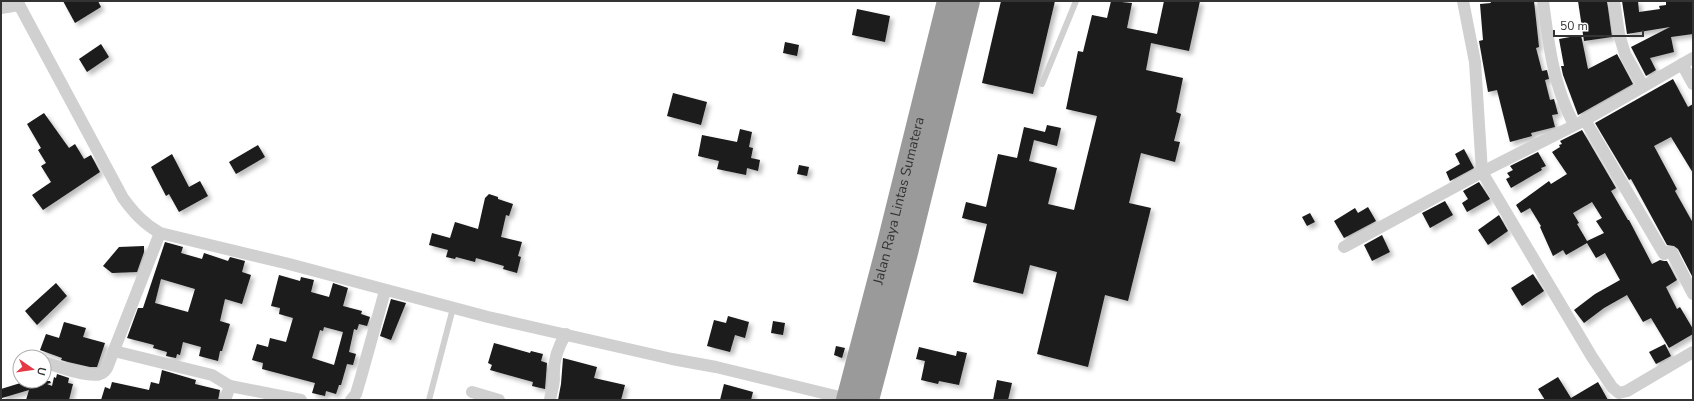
<svg xmlns="http://www.w3.org/2000/svg" width="1694" height="401" font-family="'Nunito Sans',sans-serif">
  <style>
    .building { fill: #1a1a1a; fill-rule: evenodd; filter: url(#shadow) }
    .lines { fill: none; stroke-linecap: round; stroke-linejoin: round }
    .lane { stroke: #d0d0d0; stroke-width: 6 }
    .street { stroke: #d0d0d0; stroke-width: 12 }
    .highway { stroke: #9a9a9a; stroke-width: 22 }
    .labels { text-anchor: middle; dominant-baseline: central; stroke-width: 4; stroke-linejoin: round; paint-order: stroke }
    .street-label { font-size: 14px; fill: #333; stroke: #fff }
  </style>
  <defs>
    <filter id="shadow"><feDropShadow dx="3.5" dy="3.5" stdDeviation="2" flood-color="#0004"/></filter>
  </defs>
  <rect width="100%" height="100%" fill="#fff"/>
  <g class="building">
    <polygon points="63,1 98,1 101,7 75,23"/>
    <polygon points="1001,1 1055,1 1033,94 982,83"/>
    <polygon points="1111,1 1132,3 1127,28 1157,34 1164,1 1200,1 1189,51 1151,43 1146,70 1183,78 1176,112 1181,114 1174,141 1180,142 1175,162 1141,153 1129,203 1151,208 1128,301 1105,295 1088,367 1037,354 1057,272 1030,265 1023,294 973,282 987,224 962,218 966,202 986,207 998,154 1017,158 1024,127 1045,132 1047,125 1061,128 1057,146 1034,140 1029,161 1057,168 1048,204 1074,210 1097,116 1066,109 1078,51 1083,52 1092,15 1107,18"/>
    <polygon points="1490,1 1534,1 1539,47 1536,48 1542,71 1547,70 1549,79 1545,80 1550,100 1554,99 1558,114 1552,115 1555,127 1531,133 1532,136 1510,142 1497,90 1488,92 1479,41 1483,40 1480,4 1491,3"/>
    <polygon points="1578,1 1607,1 1612,37 1584,41"/>
    <polygon points="1622,1 1638,1 1639,12 1660,9 1659,6 1666,5 1666,1 1693,1 1693,34 1671,37 1674,52 1650,58 1656,70 1646,76 1631,47 1670,27 1627,34"/>
    <polygon points="857,9 890,16 885,42 852,35"/>
    <polygon points="1581,35 1588,69 1617,54 1633,84 1578,115 1563,75 1561,66 1564,66 1559,39"/>
    <polygon points="785,42 799,45 797,56 783,53"/>
    <polygon points="101,44 109,57 87,72 79,59"/>
    <polygon points="1673,79 1688,107 1693,104 1693,173 1671,137 1654,146 1677,189 1675,191 1693,223 1693,278 1678,249 1674,246 1667,245 1631,179 1629,180 1595,123"/>
    <polygon points="673,93 707,102 701,125 667,116"/>
    <polygon points="44,113 69,148 75,144 84,159 91,155 100,172 43,210 32,195 51,182 41,166 46,163 38,150 41,148 27,124"/>
    <polygon points="740,129 752,132 749,147 753,148 751,158 760,160 758,171 747,168 746,175 717,169 719,161 698,156 702,135 737,142"/>
    <path d="M1582,130L1616,188L1611,191L1628,220H1629L1652,264L1660,260L1664,261H1667L1677,280L1666,287L1677,309L1680,307L1693,329V334L1669,348L1651,318L1643,322L1627,295L1604,308L1584,323L1574,310L1595,294L1620,280L1605,253L1596,258L1587,243L1566,255L1563,250L1553,256L1540,227L1541,226L1530,208L1521,213L1516,205L1549,181L1551,184L1567,174L1552,152L1560,147L1559,145L1562,144L1560,141ZM1592,202L1602,218L1596,221L1604,233L1587,241L1577,224L1579,223L1573,213Z"/>
    <polygon points="258,145 265,157 236,174 229,162"/>
    <polygon points="1464,149 1474,168 1450,181 1446,172 1460,164 1455,154"/>
    <polygon points="1538,152 1546,166 1541,168 1542,170 1511,188 1506,179 1510,177 1507,173 1513,170 1510,166"/>
    <polygon points="172,154 189,187 200,181 208,196 179,212 169,194 166,196 151,167"/>
    <polygon points="799,165 809,167 807,176 797,174"/>
    <polygon points="1479,182 1490,199 1467,212 1462,203 1468,199 1463,191"/>
    <polygon points="489,194 498,197 498,199 513,204 509,216 506,215 501,237 522,242 518,256 521,257 517,273 503,269 504,266 476,258 475,262 456,257 455,259 446,257 448,250 429,245 432,233 450,238 455,222 478,229 485,198"/>
    <polygon points="1445,201 1453,215 1430,228 1422,213"/>
    <polygon points="1368,207 1376,221 1344,238 1334,221 1355,208 1358,213"/>
    <polygon points="1310,213 1315,222 1307,226 1302,217"/>
    <polygon points="1499,215 1508,231 1488,245 1478,230"/>
    <polygon points="1382,235 1390,252 1372,261 1364,245"/>
    <path d="M165,242L183,247L181,253L202,259L204,253L228,261L230,257L245,261L242,272L251,275L242,304L225,299L220,321L230,324L222,351H220L218,361L199,356L201,347L183,342L180,355L177,354L176,358L166,356L167,352L153,348L154,345L127,338L138,308H143ZM161,279L195,289L188,312L155,303Z"/>
    <polygon points="144,246 144,252 137,272 112,273 103,266 119,247"/>
    <polygon points="1533,274 1544,291 1522,306 1511,288"/>
    <path d="M279,275L300,281L301,277L314,280L311,292L329,297L333,283L348,288L343,306L362,311L361,314L370,317L367,326L359,324L357,330L354,329L349,352L356,354L353,365L347,364L341,385H339L336,394L326,391L325,396L312,393L315,383L262,369L263,363L252,360L257,344L268,347L270,338L286,342L293,318L279,314L280,308L271,306ZM324,327L343,332L334,365L312,358L320,330L323,331Z"/>
    <polygon points="56,283 67,296 37,325 25,311"/>
    <polygon points="391,299 406,303 391,340 380,336"/>
    <polygon points="728,316 749,322 745,338 735,335 730,352 707,346 714,320 726,323"/>
    <polygon points="773,321 785,323 783,335 771,333"/>
    <polygon points="64,322 86,328 83,337 105,343 97,367 90,367 68,362 61,360 62,358 40,350 46,334 59,338"/>
    <polygon points="494,343 530,353 531,351 543,354 541,361 547,363 545,389 532,386 533,382 490,370 492,365 488,363"/>
    <polygon points="1665,344 1671,356 1656,364 1649,352"/>
    <polygon points="836,346 845,348 842,358 834,355"/>
    <polygon points="919,347 956,356 957,351 967,353 959,385 939,381 938,384 921,380 925,361 916,359"/>
    <polygon points="563,358 597,367 594,378 625,385 621,400 558,400 561,384"/>
    <polygon points="162,370 196,380 195,384 220,390 218,400 101,400 105,387 110,389 112,382 149,390 151,382 159,384"/>
    <polygon points="57,374 69,378 68,383 73,384 69,400 26,400 29,390 2,398 1,389 27,381 50,381 51,383 47,384 52,386 54,377 56,378"/>
    <polygon points="1558,377 1571,398 1598,382 1608,400 1545,400 1538,389"/>
    <polygon points="997,380 1012,383 1008,400 993,400"/>
    <polygon points="724,384 753,392 751,400 720,400"/>
  </g>
  <g class="lines">
    <g class="lane">
      <polyline points="1042,84 1076,1"/>
      <polyline points="429,400 453,308"/>
    </g>
    <g class="street">
      <path d="M17,1L123,198C134,213 144,224 160,233L289,264L488,317L672,359L716,367L852,400"/>
      <polyline points="1463,1 1475,62 1482,172 1592,357 1612,387 1619,393 1627,391 1693,352"/>
      <path d="M1543,1C1548,41 1554,89 1574,124"/>
      <polyline points="1614,1 1619,34 1625,54 1643,86"/>
      <polyline points="1,8 19,5"/>
      <polyline points="1682,64 1693,84"/>
      <polyline points="1585,120 1664,254 1667,252 1672,253 1693,294"/>
      <polyline points="1344,247 1482,172 1585,120 1693,58"/>
      <polyline points="114,351 212,375 230,386 301,400"/>
      <path d="M47,363C59,367 89,378 100,374C104,373 105,371 107,368L160,233"/>
      <polyline points="472,392 499,400"/>
      <polyline points="225,400 230,386"/>
      <polyline points="351,400 356,394 361,377 385,291"/>
      <path d="M550,400C551,393 554,385 554,378C553,362 557,348 566,334"/>
    </g>
    <g class="highway">
      <path id="s1" d="M847,400L887,247L948,1"/>
      <polyline points="868,400 907,253 969,1"/>
    </g>
  </g>
  <g class="labels">
    <g class="street-label">
      <text stroke="none"><textPath href="#s1" startOffset="206">Jalan Raya Lintas Sumatera</textPath></text>
    </g>
  </g>
  <rect width="1694" height="401" fill="none" stroke="#333333" stroke-width="4"/>
  <g transform="translate(32 369) rotate(103)"><circle r="19" fill="#ffffff" stroke="#adadad"/>
  <path d="M0-3L7 15L0 10L-7 15Z" fill="#e63946"/>
  <text y="-6" font-size="11" font-weight="bold" text-anchor="middle" fill="#333333">U</text>
  </g>
  <path d="M1554 30v6h89v-6" fill="none" stroke="#333333" stroke-width="2"/>
  <text x="1560" y="30" font-size="12" fill="#333333" stroke="#ffffff" stroke-width="3" paint-order="stroke">50 m</text>
</svg>
